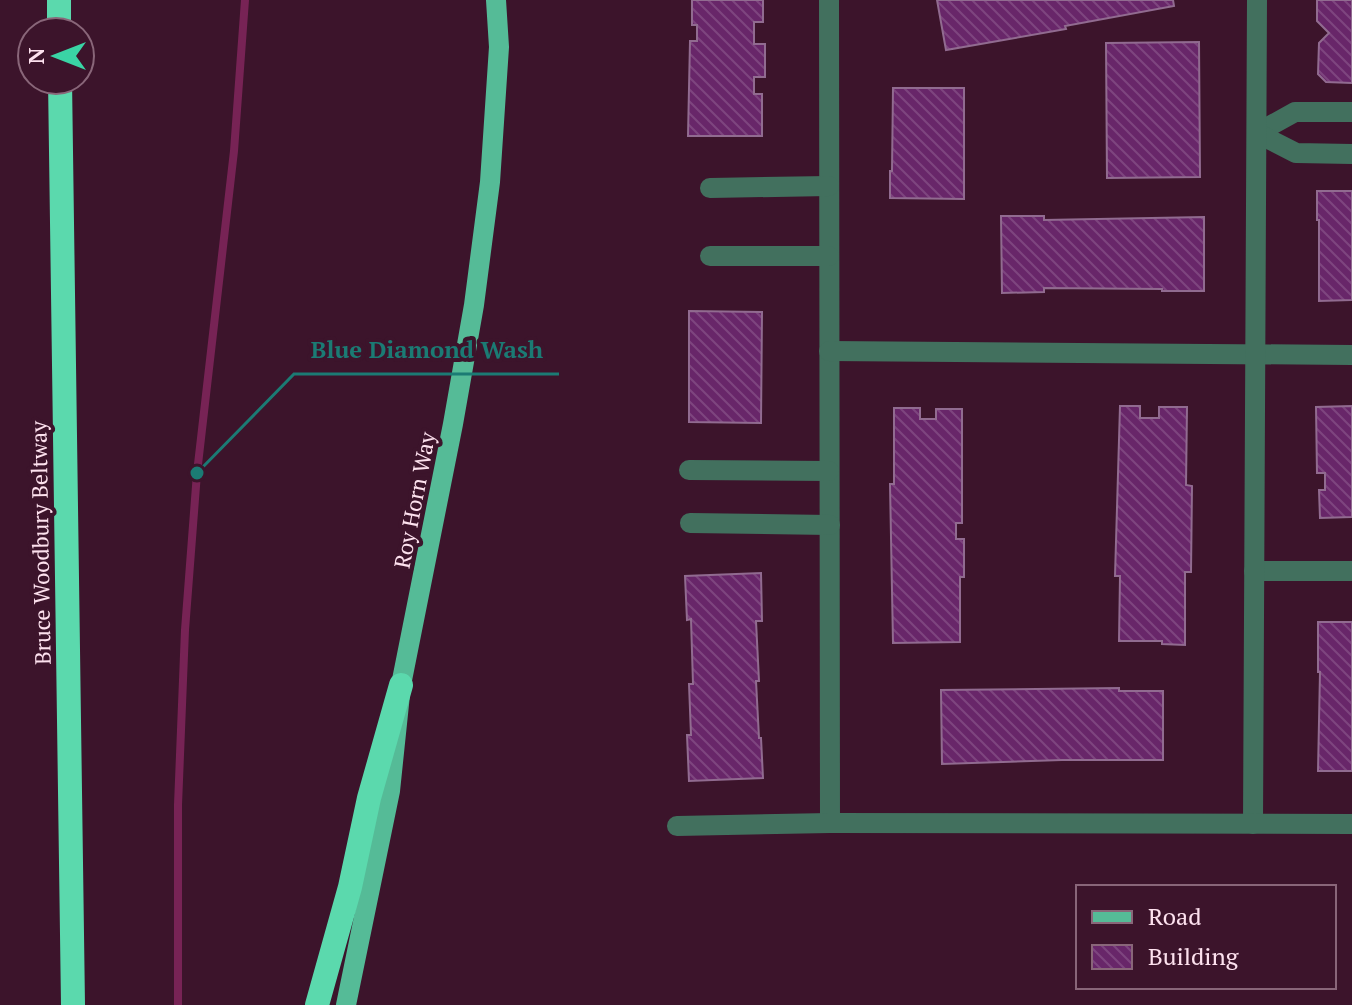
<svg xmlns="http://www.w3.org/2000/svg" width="1352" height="1005" font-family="'PT Serif',serif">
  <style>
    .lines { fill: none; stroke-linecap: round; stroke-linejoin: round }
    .stream { stroke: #772355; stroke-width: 8 }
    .building { fill: url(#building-back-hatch); stroke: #916b90; stroke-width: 2 }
    .minor { stroke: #42705e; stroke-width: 20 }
    .major { stroke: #55bb97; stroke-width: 20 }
    .highway { stroke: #5bd9ad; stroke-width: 24 }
    .labels { text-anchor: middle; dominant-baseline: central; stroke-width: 8; stroke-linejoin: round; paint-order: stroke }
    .street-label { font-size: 22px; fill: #fde1ee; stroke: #3c142b }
    .leader { fill: none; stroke: #1b7b74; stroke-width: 3 }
    .callout-dot { fill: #1b7b74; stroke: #3c142b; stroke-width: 3 }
    .callout-label { font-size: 24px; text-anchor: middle; font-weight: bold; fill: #1b7b74; stroke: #3c142b; stroke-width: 8; stroke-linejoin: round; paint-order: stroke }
  </style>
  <defs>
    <pattern id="building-back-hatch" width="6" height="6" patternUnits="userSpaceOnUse" patternTransform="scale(2)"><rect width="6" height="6" fill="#682669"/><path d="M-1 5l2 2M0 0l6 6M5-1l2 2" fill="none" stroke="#7e457f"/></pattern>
  </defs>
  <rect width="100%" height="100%" fill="#3c142b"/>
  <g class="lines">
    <polyline class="stream" points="178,1005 178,805 185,630 197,473 234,151 245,0"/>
  </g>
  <g class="building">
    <polygon points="692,0 763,0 763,22 754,22 754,44 765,44 765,77 754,77 754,94 762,94 762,136 688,136 690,41 697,41 697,25 692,25"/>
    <polygon points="937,0 1173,0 1174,6 1065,26 1066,29 946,50"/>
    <polygon points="1317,0 1352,0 1352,83 1326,82 1318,74 1319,43 1329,33 1317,21"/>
    <polygon points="1199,42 1200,177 1107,178 1106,43"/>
    <polygon points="893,88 964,88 964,199 890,198 890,171 892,171"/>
    <polygon points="1317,191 1352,191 1352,300 1319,301 1319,220 1317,220"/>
    <polygon points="1001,216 1044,216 1044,220 1204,217 1204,291 1162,291 1162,289 1044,288 1044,292 1002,293"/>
    <polygon points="689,311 762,312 761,423 689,422"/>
    <polygon points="1120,406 1140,406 1140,418 1159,418 1159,407 1187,407 1186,485 1192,486 1191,572 1185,572 1185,645 1162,644 1162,641 1119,641 1120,576 1115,576"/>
    <polygon points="1352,406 1352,517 1320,518 1319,490 1325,490 1325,473 1317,473 1316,407"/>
    <polygon points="894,408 920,408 920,419 936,419 936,409 962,409 962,523 956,523 956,539 964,539 964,577 960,577 960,642 893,643 890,484 894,484"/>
    <polygon points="761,573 762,621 756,621 759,681 756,681 759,738 761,738 763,778 689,781 687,735 691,735 689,684 693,684 691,619 687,620 685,576"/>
    <polygon points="1318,622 1352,622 1352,771 1318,771 1320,672 1318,672"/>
    <polygon points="1119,688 1119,691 1163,691 1163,760 1062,760 942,764 941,690"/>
  </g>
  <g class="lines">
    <g class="minor">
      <polyline points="829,0 830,823"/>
      <polyline points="1257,133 1295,112 1352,112"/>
      <polyline points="1257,133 1296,153 1352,154"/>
      <polyline points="710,188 829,186"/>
      <polyline points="710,256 829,256"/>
      <polyline points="829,351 1352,355"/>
      <polyline points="689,470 829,471"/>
      <polyline points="690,523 830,525"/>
      <polyline points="1254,571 1352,571"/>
      <polyline points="1253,824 1257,0"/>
      <polyline points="677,826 830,823 1352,824"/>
    </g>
    <polyline class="major" points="346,1005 390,791 401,685 453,424 474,305 490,182 499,47 496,0"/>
    <g class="highway">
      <polyline points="59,0 59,32"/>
      <polyline points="60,80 73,1005"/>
      <polyline points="317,1005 350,887 369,798 401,685"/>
    </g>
  </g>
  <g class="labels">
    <g class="street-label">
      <text transform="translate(414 500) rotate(-79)">Roy Horn Way</text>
      <text transform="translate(40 543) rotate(-91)">Bruce Woodbury Beltway</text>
    </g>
  </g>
  <path class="leader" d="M197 473L294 374H559"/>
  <circle class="callout-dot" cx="197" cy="473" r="8"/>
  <g class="callout-label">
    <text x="427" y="358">Blue Diamond Wash</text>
  </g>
  <rect x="1076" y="885" width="260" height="104" fill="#3c142b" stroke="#896679" stroke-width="2"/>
  <rect x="1092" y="911" width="40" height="12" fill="#55bb97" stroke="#896679" stroke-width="2"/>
  <text x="1148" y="925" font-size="24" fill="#fde1ee">Road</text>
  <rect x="1092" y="945" width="40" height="24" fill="url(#building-back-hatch)" stroke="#896679" stroke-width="2"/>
  <text x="1148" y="965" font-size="24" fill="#fde1ee">Building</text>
  <g transform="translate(56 56) rotate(270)"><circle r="38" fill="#3c142b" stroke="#896679" stroke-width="2"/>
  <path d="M0-6L14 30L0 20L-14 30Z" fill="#3ad4a5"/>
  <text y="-12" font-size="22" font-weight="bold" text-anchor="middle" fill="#fde1ee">N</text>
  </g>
</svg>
